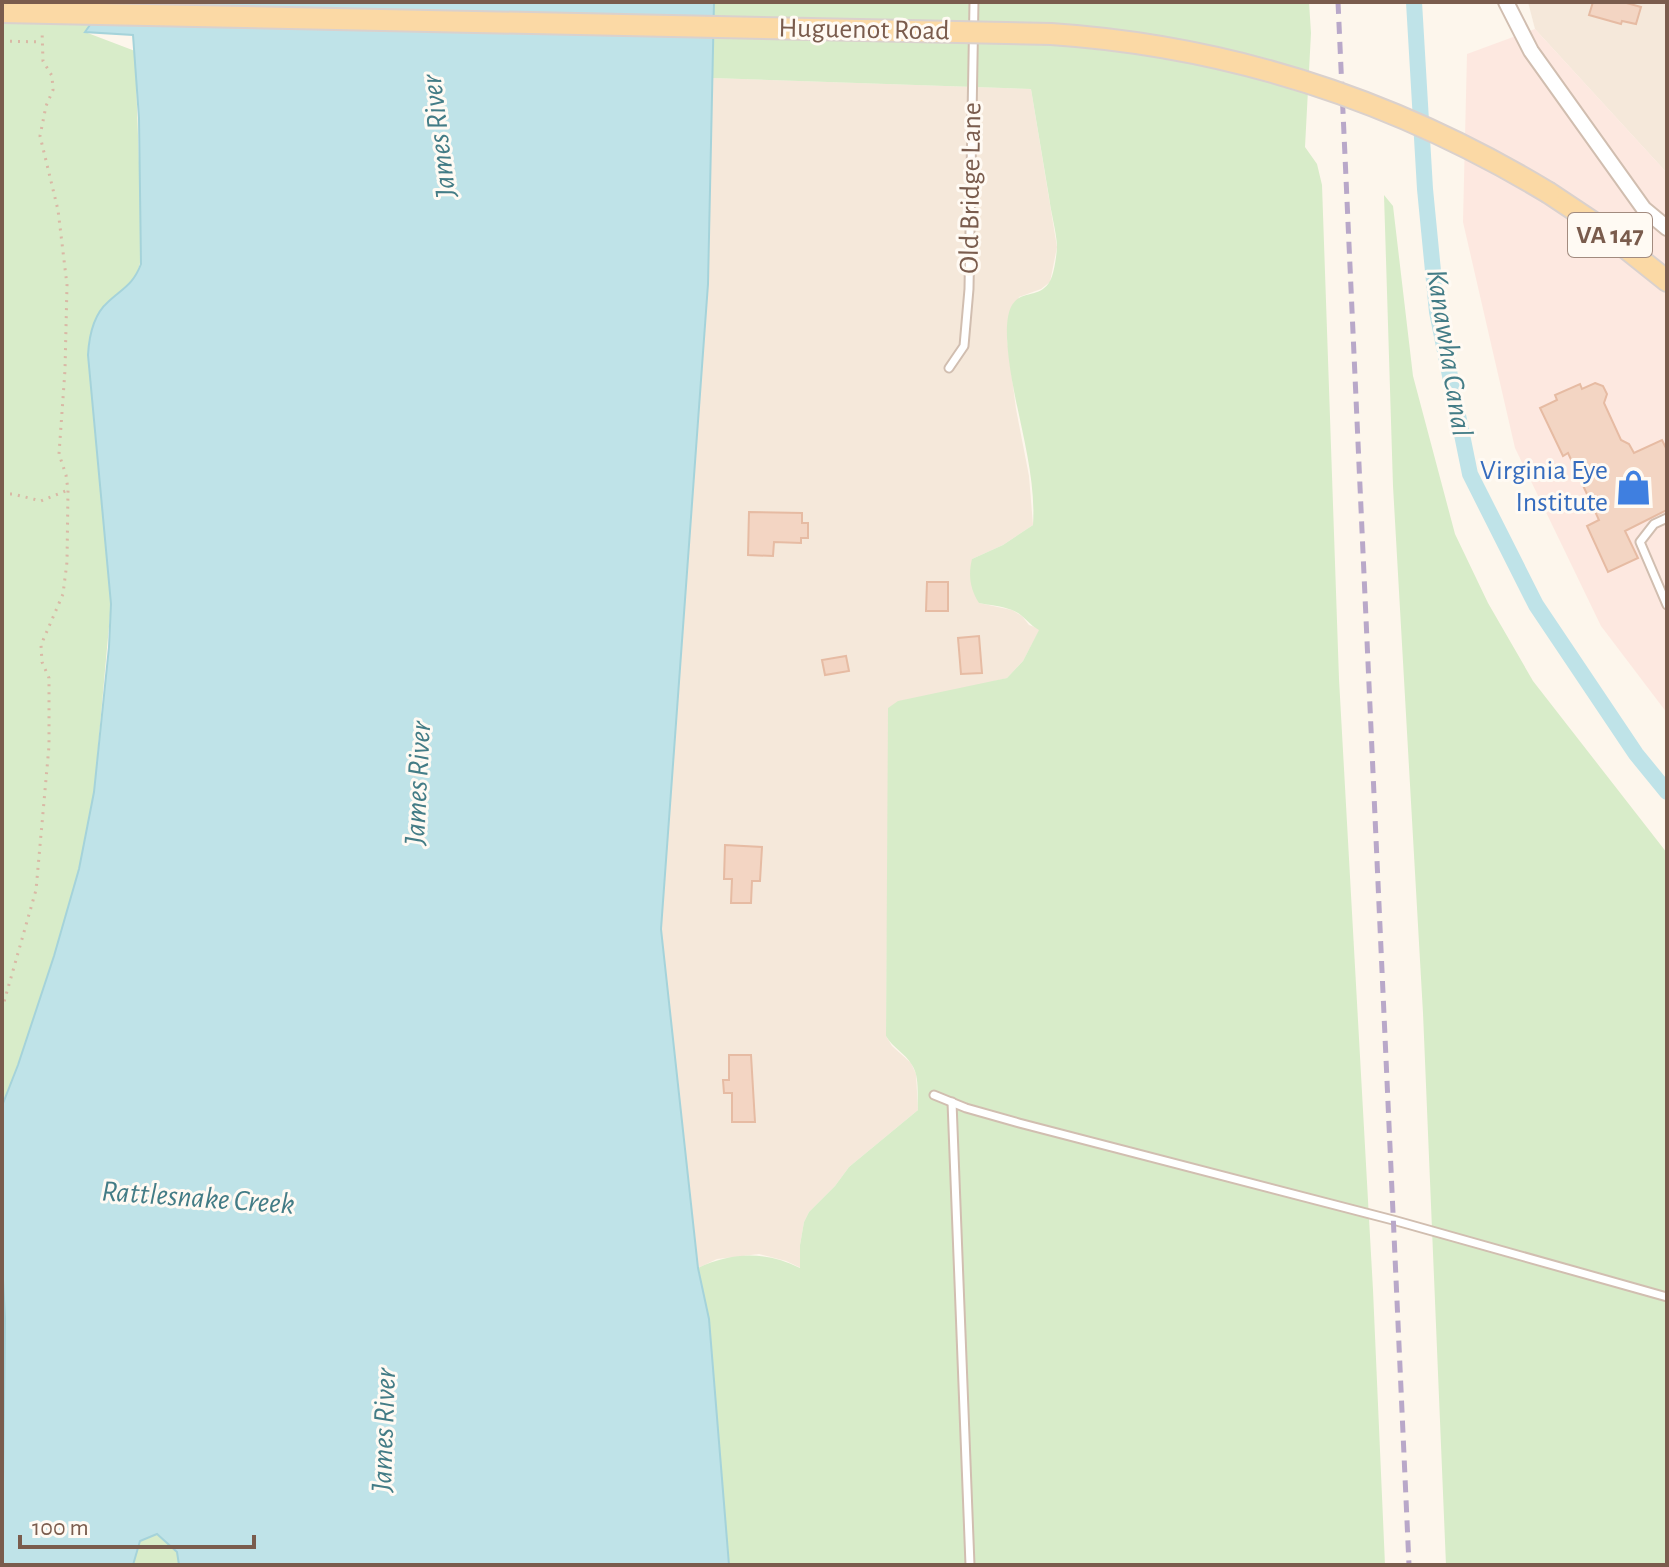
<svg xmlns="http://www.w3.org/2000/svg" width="1669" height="1567" font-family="'Alegreya Sans',sans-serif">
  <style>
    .residential { fill: #f5e8da }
    .commercial { fill: #fde8e0 }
    .green { fill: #d8ecc9 }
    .water { fill: #bfe3e8; stroke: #a5d3da; stroke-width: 2 }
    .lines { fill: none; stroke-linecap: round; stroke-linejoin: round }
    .canal { stroke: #bfe3e8; stroke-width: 16 }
    .building { fill: #f3d5c3; stroke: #e6bba3; stroke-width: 2 }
    .service-casing { stroke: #d1beb0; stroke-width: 11 }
    .minor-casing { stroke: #d1beb0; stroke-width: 18 }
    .primary-casing { stroke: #dad1cd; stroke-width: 24 }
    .path { stroke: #d9b8a5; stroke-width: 3; stroke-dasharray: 2 6; stroke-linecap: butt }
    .service { stroke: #fff; stroke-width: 7 }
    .minor { stroke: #fff; stroke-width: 14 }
    .primary { stroke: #fbd9a5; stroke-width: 20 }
    .rail { stroke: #b9a8c9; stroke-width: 5; stroke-dasharray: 12 8; stroke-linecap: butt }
    .primary-bridge-casing { stroke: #dad1cd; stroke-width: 24; stroke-linecap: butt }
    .primary-bridge { stroke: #fbd9a5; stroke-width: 20 }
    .labels { text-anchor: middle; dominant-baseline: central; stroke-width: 6; stroke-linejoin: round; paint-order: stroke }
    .shield { fill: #fffaf3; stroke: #a28b7f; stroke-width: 2 }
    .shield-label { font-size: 26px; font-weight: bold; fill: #7a5c4d }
    .street-label { font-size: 28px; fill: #7a5c4d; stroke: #fffaf3 }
    .shop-label { font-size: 28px; fill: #366cbe; stroke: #fffaf3; text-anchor: end }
    .water-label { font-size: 30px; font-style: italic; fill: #437c86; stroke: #fffaf3 }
  </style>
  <rect width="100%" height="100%" fill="#fdf6ec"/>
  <g class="residential">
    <polygon points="1528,2 1667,2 1667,173 1535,29"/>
    <polygon points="712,78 1031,89 1057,247 1050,282 1041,289 1019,297 1007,339 1016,409 1029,476 1033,525 1003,545 972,559 979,603 1012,610 1022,616 1029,625 1040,629 1023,661 1007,678 889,708 886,1036 892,1046 911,1063 916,1074 918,1110 849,1167 835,1186 809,1212 804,1222 800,1245 801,1268 786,1261 759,1254 717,1259 698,1268 661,929 708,284"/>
  </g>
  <polygon class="commercial" points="1535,29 1667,173 1667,713 1601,626 1515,448 1463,222 1467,54"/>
  <g class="green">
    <path d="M2,2H106L85,32L135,51L142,248C140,281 128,286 104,305L111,604L94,792L79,869L2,1136Z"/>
    <path d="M714,2H1309L1311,33L1305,147L1317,164L1322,185L1339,679L1373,1290L1385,1565H729L709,1319L698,1268C732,1252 766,1251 800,1268V1245L804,1222L809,1212L835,1186L849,1167L918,1110C917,1096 920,1077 912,1065C905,1053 893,1048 886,1036L888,708L898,701L1007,678L1023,661L1039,630C1029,625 1023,614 1012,610C1002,606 989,605 979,603C970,589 968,575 972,559L1003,545L1033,525C1037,464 1010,400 1007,338C1005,278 1036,306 1050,281C1054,274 1057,254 1057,245C1056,230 1051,213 1049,197C1043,161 1037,125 1031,89L712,78Z"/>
    <polygon points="1384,195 1393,206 1413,376 1455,534 1488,603 1533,681 1667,853 1667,1565 1446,1565 1423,1013 1393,486"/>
    <polygon points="157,1534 177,1552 179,1565 133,1565 140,1541"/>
  </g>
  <path class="water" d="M106,2H714L708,284L661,929L698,1268L709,1319L729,1565H179L177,1552L157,1534L140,1541L133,1565H2L5,1318L2,1260V1106L18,1065L54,956L79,869L94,792L109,647L111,604L88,355C89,337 93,315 108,302C123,288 133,285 141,264L139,118L133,35L85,32Z"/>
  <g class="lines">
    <polyline class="canal" points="1414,2 1425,189 1437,312 1470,474 1536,605 1636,754 1667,792"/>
  </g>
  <g class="building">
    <polygon points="1593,2 1623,2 1641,7 1636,24 1622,21 1621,24 1589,15"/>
    <polygon points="1595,383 1603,386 1607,394 1604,403 1621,440 1629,444 1634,453 1662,440 1667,450 1667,510 1625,531 1638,558 1608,572 1587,526 1599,520 1568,453 1563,456 1540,408 1557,400 1555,395 1580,384 1582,389"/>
    <polygon points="749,512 802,513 802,523 808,523 808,538 801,538 801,543 774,542 773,556 748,555"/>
    <polygon points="927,582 948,582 948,611 926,611"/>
    <polygon points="979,636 982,673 961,674 958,638"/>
    <polygon points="846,656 849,671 825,675 822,660"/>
    <polygon points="725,845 762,847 760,881 752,881 751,903 731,903 732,879 724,879"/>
    <polygon points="729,1055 751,1055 755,1122 732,1122 732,1093 724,1093 723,1080 729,1080"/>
  </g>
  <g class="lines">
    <defs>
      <g id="service">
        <polyline points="949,368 964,346 969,289 974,2"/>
        <polyline points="1667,518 1654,524 1640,542 1667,605"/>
        <polyline points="934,1095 966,1108 1019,1123 1393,1220 1667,1297"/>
        <polyline points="952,1102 970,1565"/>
      </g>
      <polyline id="minor" points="1506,2 1531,51 1644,209 1667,228"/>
      <polyline id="primary" points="1549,193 1597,225 1667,281"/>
    </defs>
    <use href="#service" class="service-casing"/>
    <use href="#minor" class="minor-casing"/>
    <use href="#primary" class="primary-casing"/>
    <g class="path">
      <polyline points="2,41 42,42"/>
      <polyline points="2,494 13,494 41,501 68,490"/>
      <polyline points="2,1009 36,890 49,746 49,678 42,662 41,645 63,594 67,562 68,490 66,475 59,454 65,370 67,285 58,210 40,136 46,106 53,90 52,76 43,61 42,30"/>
    </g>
    <use href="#service" class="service"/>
    <use href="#minor" class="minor"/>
    <use href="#primary" class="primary"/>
    <polyline class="rail" points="1338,2 1409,1565"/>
    <defs>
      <path id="primary-bridge" d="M2,12L1051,34C1230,46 1397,101 1549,193"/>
    </defs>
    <use href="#primary-bridge" class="primary-bridge-casing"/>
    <use href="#primary-bridge" class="primary-bridge"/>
  </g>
  <defs>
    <symbol id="shop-bare" viewBox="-9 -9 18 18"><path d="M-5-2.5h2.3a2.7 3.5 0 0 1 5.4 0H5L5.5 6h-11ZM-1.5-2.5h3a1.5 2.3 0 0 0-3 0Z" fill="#3f7fe0" stroke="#fffaf3" stroke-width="2.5" paint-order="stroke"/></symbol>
  </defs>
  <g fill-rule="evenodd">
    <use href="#shop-bare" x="1608" y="462" width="51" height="51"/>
  </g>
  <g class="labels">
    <rect class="shield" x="1568" y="213" width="84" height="44" rx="6"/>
    <g class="shield-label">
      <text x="1610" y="235">VA 147</text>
    </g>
    <g class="street-label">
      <text transform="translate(864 30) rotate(1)">Huguenot Road</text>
      <text transform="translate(971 188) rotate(-89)">Old Bridge Lane</text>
    </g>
    <g class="shop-label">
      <text x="1608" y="471">Virginia Eye<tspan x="1608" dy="32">Institute</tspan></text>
    </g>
    <g class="water-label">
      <text transform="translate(439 136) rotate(-97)">James River</text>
      <text transform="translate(1449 353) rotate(81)">Kanawha Canal</text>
      <text transform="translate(418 783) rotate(-87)">James River</text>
      <text transform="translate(198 1198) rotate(4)">Rattlesnake Creek</text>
      <text transform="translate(384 1430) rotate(-88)">James River</text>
    </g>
  </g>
  <rect width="1669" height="1567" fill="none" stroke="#7a5c4d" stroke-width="8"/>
  <path d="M20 1535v12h234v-12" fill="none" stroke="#7a5c4d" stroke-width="4"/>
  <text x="32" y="1535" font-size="24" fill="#7a5c4d" stroke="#fffaf3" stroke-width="6" paint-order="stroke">100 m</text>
</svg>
